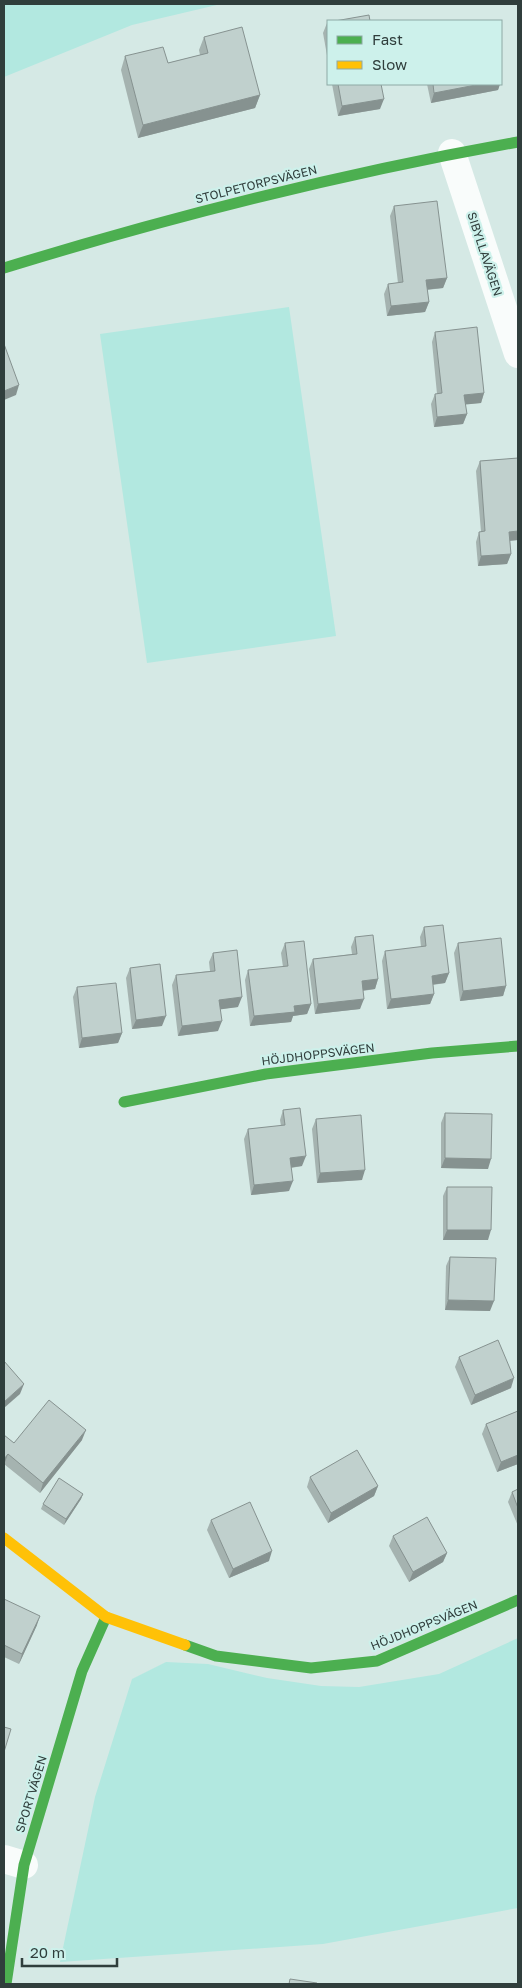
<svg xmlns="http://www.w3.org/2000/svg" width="522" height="1988" font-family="'Golos Text',sans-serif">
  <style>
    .green { fill: #b2e8e0 }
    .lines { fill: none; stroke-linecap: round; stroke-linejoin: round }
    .street { stroke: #f9fcfb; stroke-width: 28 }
    .fast { stroke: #4caf50; stroke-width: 11 }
    .slow { stroke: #ffc107; stroke-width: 11 }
    .wall { fill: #a5b3b0 }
    .shaded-wall { fill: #869290 }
    .building { fill: #c0d0cd; stroke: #869290 }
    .labels { text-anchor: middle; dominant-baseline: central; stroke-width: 4.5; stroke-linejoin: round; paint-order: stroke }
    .street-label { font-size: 12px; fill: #303e3c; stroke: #cdf1eb }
  </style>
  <rect width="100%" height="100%" fill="#d5e9e5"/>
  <g class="green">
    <polygon points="4,4 221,4 132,25 4,77"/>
    <polygon points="289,307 336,636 147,663 100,334"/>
    <polygon points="518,1638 518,1908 323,1944 60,1962 95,1797 132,1679 166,1662 208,1664 267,1678 321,1686 359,1687 439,1674"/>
  </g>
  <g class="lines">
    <g class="street">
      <polyline points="452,153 518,354"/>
      <polyline points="4,1859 24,1865"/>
    </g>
    <g class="fast">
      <path d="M4,268C173,216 344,173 518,142"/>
      <polyline points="124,1102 266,1074 432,1053 518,1046"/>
      <polyline points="185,1645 216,1656 311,1668 377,1661 518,1600"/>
      <polyline points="6,1984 24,1865 82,1671 106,1617"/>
    </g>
    <polyline class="slow" points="4,1538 106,1617 185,1645"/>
  </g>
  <g class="wall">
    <polygon points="327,23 328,23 328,61 323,33"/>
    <polygon points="204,37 260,95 255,108 138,138 121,70 125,56 168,63 200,55 199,50"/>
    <polygon points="332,84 381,84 380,109 338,116"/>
    <polygon points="427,84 500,84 498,90 431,103"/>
    <polygon points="394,206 447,278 443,288 427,290 429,302 425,312 387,316 384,294 388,284 398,283 390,216"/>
    <polygon points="435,332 484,393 481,403 465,404 467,414 463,424 434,427 431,404 435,394 437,394 432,342"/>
    <polygon points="518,458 518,540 510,541 511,554 507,564 478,566 476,542 479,532 481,532 476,471 480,461"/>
    <polygon points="424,927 449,973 445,983 433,985 434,994 430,1004 387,1009 382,961 385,951 421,947 420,937"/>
    <polygon points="355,937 378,979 375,989 363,991 360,1009 315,1014 309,969 313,959 352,954 351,947"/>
    <polygon points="285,943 311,1004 307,1014 293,1016 291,1022 250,1026 245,980 248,970 283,967 281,953"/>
    <polygon points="458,943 506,986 503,996 460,1001 454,953"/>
    <polygon points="213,953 238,1007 220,1009 218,1031 178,1036 172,985 176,975 210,971 209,962"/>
    <polygon points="130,968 162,1026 132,1029 126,978"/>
    <polygon points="77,987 122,1033 118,1043 79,1048 73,997"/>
    <polygon points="283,1110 302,1166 291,1168 289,1191 251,1195 244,1139 248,1129 281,1126 280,1120"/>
    <polygon points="445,1113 488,1169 441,1168 441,1123"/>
    <polygon points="316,1119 362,1180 317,1183 312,1129"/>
    <polygon points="447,1187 488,1240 443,1240 443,1196"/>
    <polygon points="450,1257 490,1311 445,1310 446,1266"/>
    <polygon points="459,1357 511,1388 471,1405 455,1367"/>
    <polygon points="518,1411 518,1464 497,1472 482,1434 486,1424"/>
    <polygon points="4,1435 14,1443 82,1440 40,1493 4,1464 4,1465"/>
    <polygon points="310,1477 378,1486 374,1496 328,1523 307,1487"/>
    <polygon points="518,1489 518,1526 508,1502 512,1492"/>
    <polygon points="83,1494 81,1499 64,1525 41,1509 43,1504"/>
    <polygon points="211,1520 269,1561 229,1578 207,1530"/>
    <polygon points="393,1536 447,1553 443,1562 409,1582 389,1546"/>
    <polygon points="4,1599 37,1625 19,1664 4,1657"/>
  </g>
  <g class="shaded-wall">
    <polygon points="481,84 500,84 498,90 431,103 434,93"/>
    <polygon points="260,95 255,108 138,138 143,125"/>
    <polygon points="384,99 380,109 338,116 342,106"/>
    <polygon points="447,278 443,288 422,290 426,280"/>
    <polygon points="429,302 425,312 387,316 391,306"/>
    <polygon points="19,385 16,395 4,400 4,391"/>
    <polygon points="484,393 481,403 461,405 464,395"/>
    <polygon points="467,414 463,424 434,427 437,417"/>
    <polygon points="518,531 518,540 505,541 509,532"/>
    <polygon points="511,554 507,564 478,566 481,556"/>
    <polygon points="449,973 445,983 428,985 432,976"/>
    <polygon points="378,979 375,989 358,991 362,981"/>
    <polygon points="506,986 503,996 460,1001 463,991"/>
    <polygon points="434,994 430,1004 387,1009 391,999"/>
    <polygon points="242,997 238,1007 216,1010 219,1000"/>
    <polygon points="364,999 360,1009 315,1014 318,1004"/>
    <polygon points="311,1004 307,1014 293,1016 291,1022 250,1026 254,1016 294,1006"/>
    <polygon points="166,1016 162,1026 132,1029 136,1020"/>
    <polygon points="222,1021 218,1031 178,1036 182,1026"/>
    <polygon points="122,1033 118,1043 79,1048 82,1038"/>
    <polygon points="306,1156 302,1166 287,1168 290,1158"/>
    <polygon points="445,1158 491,1159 488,1169 441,1168"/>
    <polygon points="365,1170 362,1180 317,1183 320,1173"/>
    <polygon points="293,1181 289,1191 251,1195 254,1185"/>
    <polygon points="447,1230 491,1230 488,1240 443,1240"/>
    <polygon points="448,1300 494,1301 490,1311 445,1310"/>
    <polygon points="514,1378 511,1388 471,1405 475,1395"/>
    <polygon points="24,1384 20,1394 4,1408 4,1402"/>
    <polygon points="86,1430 82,1440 40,1493 43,1483"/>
    <polygon points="8,1454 4,1465 4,1459"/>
    <polygon points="518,1455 518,1464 497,1472 501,1462"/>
    <polygon points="378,1486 374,1496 328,1523 331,1513"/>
    <polygon points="83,1494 81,1499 64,1525 66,1519"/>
    <polygon points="272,1551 269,1561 229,1578 233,1569"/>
    <polygon points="447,1553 443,1562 409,1582 413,1572"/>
    <polygon points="40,1616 37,1625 19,1664 22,1654"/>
  </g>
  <g class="building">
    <polygon points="369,15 370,21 335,21"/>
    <polygon points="242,27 260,95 143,125 125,56 163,47 168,63 208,53 204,37"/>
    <polygon points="338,84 381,84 384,99 342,106"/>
    <polygon points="433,84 481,84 434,93"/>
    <polygon points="437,201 447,278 426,280 429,302 391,306 388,284 403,282 394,206"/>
    <polygon points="477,327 484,393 464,395 467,414 437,417 435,394 442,393 435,332"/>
    <polygon points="4,344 19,385 4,391"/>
    <polygon points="518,458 518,531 509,532 511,554 481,556 479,532 485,531 480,461"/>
    <polygon points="443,925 449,973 432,976 434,994 391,999 385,951 426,946 424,927"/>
    <polygon points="373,935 378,979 362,981 364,999 318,1004 313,959 357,954 355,937"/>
    <polygon points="501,938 506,986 463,991 458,943"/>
    <polygon points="304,941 311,1004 294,1006 295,1012 254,1016 248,970 288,966 285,943"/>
    <polygon points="237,950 242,997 219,1000 222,1021 182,1026 176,975 215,971 213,953"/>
    <polygon points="160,964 166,1016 136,1020 130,968"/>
    <polygon points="116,983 122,1033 82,1038 77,987"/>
    <polygon points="300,1108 306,1156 290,1158 293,1181 254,1185 248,1129 285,1125 283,1110"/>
    <polygon points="445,1113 492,1114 491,1159 445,1158"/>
    <polygon points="361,1115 365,1170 320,1173 316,1119"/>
    <polygon points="447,1187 492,1187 491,1230 447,1230"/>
    <polygon points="450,1257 496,1258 494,1301 448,1300"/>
    <polygon points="498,1340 514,1378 475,1395 459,1357"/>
    <polygon points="4,1361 24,1384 4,1402"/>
    <polygon points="49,1400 86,1430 43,1483 8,1454 4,1459 4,1435 14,1443"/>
    <polygon points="518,1411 518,1455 501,1462 486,1424"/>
    <polygon points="357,1450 378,1486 331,1513 310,1477"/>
    <polygon points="59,1478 83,1494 66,1519 43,1504"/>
    <polygon points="518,1489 518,1508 512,1492"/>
    <polygon points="250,1502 272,1551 233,1569 211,1520"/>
    <polygon points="427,1517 447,1553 413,1572 393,1536"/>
    <polygon points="4,1599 40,1616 22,1654 4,1645"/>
    <polygon points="4,1727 11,1729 4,1752"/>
    <polygon points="290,1979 317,1983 317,1984 289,1984"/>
  </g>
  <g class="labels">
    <g class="street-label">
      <text transform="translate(256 184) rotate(-14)">STOLPETORPSVÄGEN</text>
      <text transform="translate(485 254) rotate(72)">SIBYLLAVÄGEN</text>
      <text transform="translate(318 1054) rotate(-7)">HÖJDHOPPSVÄGEN</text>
      <text transform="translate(424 1625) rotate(-22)">HÖJDHOPPSVÄGEN</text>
      <text transform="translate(31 1794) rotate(-73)">SPORTVÄGEN</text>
    </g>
  </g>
  <rect width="522" height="1988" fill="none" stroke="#303e3c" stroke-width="10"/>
  <rect x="327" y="20" width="175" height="65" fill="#cdf1eb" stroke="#8ea9a5"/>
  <rect x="337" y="36" width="25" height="8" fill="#4caf50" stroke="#8ea9a5"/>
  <text x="372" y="45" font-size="15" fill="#303e3c">Fast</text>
  <rect x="337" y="61" width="25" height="8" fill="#ffc107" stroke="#8ea9a5"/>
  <text x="372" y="70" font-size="15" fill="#303e3c">Slow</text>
  <path d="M22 1958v8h95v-8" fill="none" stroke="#303e3c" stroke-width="2.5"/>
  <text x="30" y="1958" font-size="15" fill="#303e3c" stroke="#cdf1eb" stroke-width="4" paint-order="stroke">20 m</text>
</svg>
